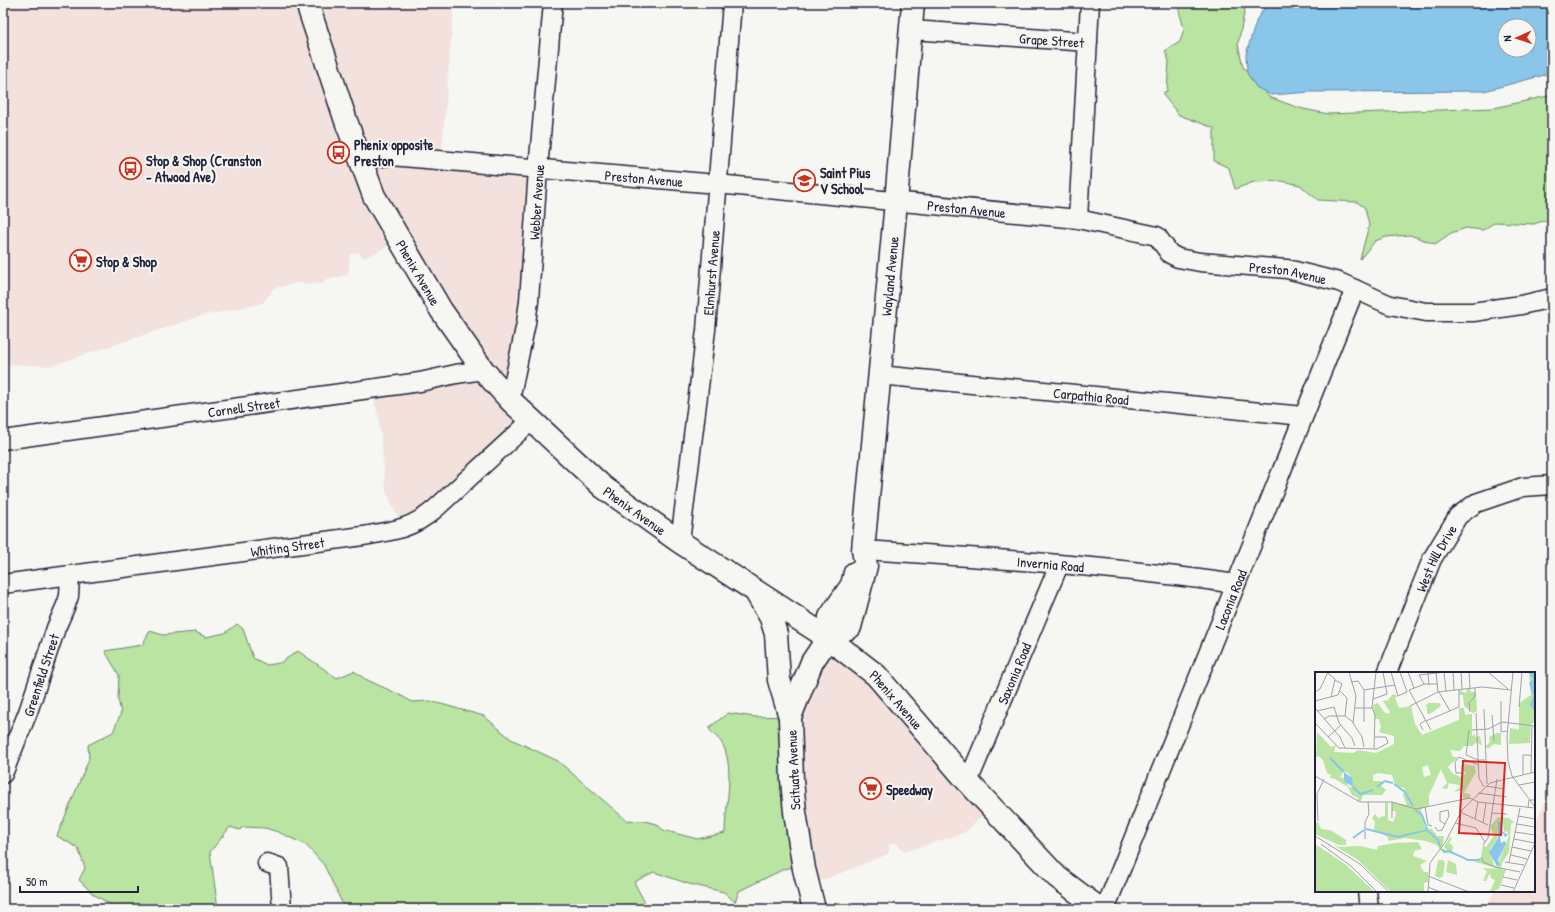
<svg xmlns="http://www.w3.org/2000/svg" width="1555" height="912" font-family="'Patrick Hand',sans-serif">
  <style>
    .built { fill: #f2e1dc }
    .green { fill: #b9e4a1; stroke: #6e836e }
    .water { fill: #8ac6ea; stroke: #6084a4; fill-rule: evenodd }
    .lines { fill: none; stroke-linecap: round; stroke-linejoin: round }
    .street-casing { stroke: #22223b; stroke-width: 21 }
    .secondary-casing { stroke: #22223b; stroke-width: 25 }
    .street { stroke: #f6f6f2; stroke-width: 18 }
    .secondary { stroke: #f6f6f2; stroke-width: 22 }
    .labels { text-anchor: middle; dominant-baseline: central; stroke-width: 4; stroke-linejoin: round; paint-order: stroke }
    .street-label { font-size: 14px; fill: #22223b; stroke: #f6f6f2 }
    .poi-label { font-size: 14px; font-weight: bold; fill: #22223b; stroke: #f6f6f2; text-anchor: start }
    .inset-river { fill: none; stroke: #8ac6ea; stroke-width: 2 }
    .inset-road { fill: none; stroke: #a1a1a9; stroke-width: 1 }
    .view { fill: #d62828; fill-opacity: 0.15; stroke: #d62828; stroke-width: 2 }
    .inset-edge { fill: none; stroke: #22223b; stroke-width: 2 }
  </style>
  <rect width="100%" height="100%" fill="#f6f6f2"/>
  <filter id="ink" filterUnits="userSpaceOnUse"><feTurbulence type="fractalNoise" baseFrequency=".025" numOctaves="2"/><feDisplacementMap in="SourceGraphic" scale="8" xChannelSelector="R" yChannelSelector="G"/><feConvolveMatrix kernelMatrix="1 2 1 2 8 2 1 2 1" color-interpolation-filters="sRGB"/></filter>
  <g filter="url(#ink)">
    <g class="built">
      <polygon points="3,3 454,3 441,161 542,169 526,323 520,397 530,412 402,526 386,491 379,418 371,389 478,365 398,241 367,257 362,257 358,252 350,254 348,275 327,279 322,284 297,283 274,288 263,303 201,316 50,366 14,364 3,366"/>
      <polygon points="824,635 993,805 964,833 904,852 897,843 890,844 888,854 813,884 791,716"/>
      <polygon points="1552,792 1552,909 1485,909 1495,891 1534,891 1534,823"/>
    </g>
    <g class="green">
      <polygon points="1177,3 1251,3 1245,9 1238,44 1243,67 1269,97 1299,108 1328,114 1494,108 1552,95 1552,218 1534,224 1495,222 1483,230 1466,228 1451,233 1435,244 1410,235 1386,237 1375,241 1360,259 1369,225 1365,208 1357,202 1318,200 1300,185 1282,181 1254,182 1235,189 1229,168 1214,161 1214,128 1179,115 1164,96 1164,92 1167,91 1169,61 1165,51 1180,42 1184,29"/>
      <path d="M237,624L243,629L253,658L267,665L280,663L298,651L337,678L354,671L365,679L398,694L412,702L430,701L484,716L511,739L558,761L626,820L644,821L657,824L663,830L697,839L725,833C725,806 735,770 723,745C720,739 713,734 709,729L710,727L728,713L755,717L791,716L806,865L784,869L739,891L735,902L724,892L689,884L654,872L634,882L645,903L651,909H345L324,865L306,845L278,832L265,828L243,827L240,830L230,827L210,852L218,909H118L93,894L79,880L85,868L78,848L57,836L89,759L88,745L113,732L121,713L118,699L119,675L105,651L142,645L150,631L163,635L195,632L206,637L225,633Z"/>
    </g>
    <path class="water" d="M1268,3H1552V73L1484,91L1311,92L1271,95L1256,87L1247,73L1246,54L1257,19ZM1505,26H1529V50H1505Z"/>
    <g class="lines">
      <defs>
        <g id="street">
          <path id="s1" d="M911,30L1088,42"/>
          <path id="s2" d="M360,159L391,156L717,184L1078,219L1157,236L1170,254L1178,258L1200,262L1287,269L1339,282L1390,305L1426,312H1473L1521,305L1552,298"/>
          <polyline points="1078,219 1090,3"/>
          <path id="s3" d="M879,375L1303,416"/>
          <path id="s4" d="M510,400L526,323L529,301L538,169L553,3"/>
          <path id="s5" d="M3,440L420,382L456,374L483,370"/>
          <path id="s6" d="M680,542L706,330L732,3"/>
          <path id="s7" d="M863,550C988,558 1113,566 1236,584"/>
          <path id="s8" d="M3,584L363,536C392,531 412,529 435,509L532,420"/>
          <path id="s9" d="M1387,673L1432,559L1458,516L1476,503L1523,487L1552,485"/>
          <path id="s10" d="M3,774L28,712L56,628L66,605L69,596L70,575"/>
          <path id="s11" d="M968,782L1059,565"/>
          <polyline points="267,863 279,867 282,909"/>
          <polyline points="1367,891 1369,909"/>
          <path id="s12" d="M1105,909L1355,289"/>
        </g>
        <g id="secondary">
          <path id="s13" d="M307,3L346,121L374,196L441,310L483,370L510,400L603,487L680,542L828,638L876,675L968,782L1057,877L1100,909"/>
          <polyline points="757,594 771,618 776,634 779,680 790,717"/>
          <path id="s14" d="M828,638L850,627L866,566L863,550L896,202L913,3"/>
          <polyline points="814,909 804,869 795,812 792,780 790,717 812,662 828,638 830,617 852,585 855,573"/>
        </g>
      </defs>
      <use href="#street" class="street-casing"/>
      <use href="#secondary" class="secondary-casing"/>
      <use href="#street" class="street"/>
      <use href="#secondary" class="secondary"/>
    </g>
  </g>
  <defs>
    <symbol id="bus-ring" viewBox="-11 -11 22 22"><circle r="9.5" fill="#f6f6f2" stroke="#c8321e" stroke-width="1.5"/><path d="M-5-6H5V4H4V6H2V4H-2V6H-4V4H-5ZM-3.5-4V0h7V-4ZM-3.5 1.2v1.5H-2V1.2ZM2 1.2v1.5H3.5V1.2Z" fill="#c8321e"/></symbol>
    <symbol id="school-ring" viewBox="-11 -11 22 22"><circle r="9.5" fill="#f6f6f2" stroke="#c8321e" stroke-width="1.5"/><path d="M0-5L7-2L0 1L-7-2ZM-4 1L0 2.5L4 1V4Q0 6-4 4Z" fill="#c8321e"/></symbol>
    <symbol id="supermarket-ring" viewBox="-11 -11 22 22"><circle r="9.5" fill="#f6f6f2" stroke="#c8321e" stroke-width="1.5"/><path d="M-6-5.5h2.5l.6 2H6L4.5 2H-2.5L-4.4-4H-6ZM-1.5 3.2a1.3 1.3 0 1 0 .1 0ZM3 3.2a1.3 1.3 0 1 0 .1 0Z" fill="#c8321e"/></symbol>
  </defs>
  <g fill-rule="evenodd">
    <use href="#bus-ring" x="326" y="140" width="25" height="25"/>
    <use href="#bus-ring" x="118" y="156" width="25" height="25"/>
    <use href="#school-ring" x="792" y="168" width="25" height="25"/>
    <use href="#supermarket-ring" x="68" y="248" width="25" height="25"/>
    <use href="#supermarket-ring" x="858" y="776" width="25" height="25"/>
  </g>
  <g class="labels">
    <g class="street-label">
      <text stroke="none"><textPath href="#s1" startOffset="141">Grape Street</textPath></text>
      <text stroke="none"><textPath href="#s2" startOffset="285">Preston Avenue</textPath></text>
      <text stroke="none"><textPath href="#s4" startOffset="200">Webber Avenue</textPath></text>
      <text stroke="none"><textPath href="#s2" startOffset="609">Preston Avenue</textPath></text>
      <text stroke="none"><textPath href="#s13" startOffset="293">Phenix Avenue</textPath></text>
      <text stroke="none"><textPath href="#s6" startOffset="271">Elmhurst Avenue</textPath></text>
      <text stroke="none"><textPath href="#s2" startOffset="944">Preston Avenue</textPath></text>
      <text stroke="none"><textPath href="#s14" startOffset="379">Wayland Avenue</textPath></text>
      <text stroke="none"><textPath href="#s3" startOffset="213">Carpathia Road</textPath></text>
      <text stroke="none"><textPath href="#s5" startOffset="243">Cornell Street</textPath></text>
      <text stroke="none"><textPath href="#s13" startOffset="617">Phenix Avenue</textPath></text>
      <text stroke="none"><textPath href="#s8" startOffset="287">Whiting Street</textPath></text>
      <text stroke="none"><textPath href="#s9" startOffset="125">West Hill Drive</textPath></text>
      <text stroke="none"><textPath href="#s7" startOffset="188">Invernia Road</textPath></text>
      <text stroke="none"><textPath href="#s12" startOffset="334">Laconia Road</textPath></text>
      <text stroke="none"><textPath href="#s11" startOffset="118">Saxonia Road</textPath></text>
      <text stroke="none"><textPath href="#s10" startOffset="106">Greenfield Street</textPath></text>
      <text stroke="none"><textPath href="#s13" startOffset="941">Phenix Avenue</textPath></text>
      <text transform="translate(793 770) rotate(-93)">Scituate Avenue</text>
    </g>
    <g class="poi-label">
      <text x="354" y="144">Phenix opposite<tspan x="354" dy="16">Preston</tspan></text>
      <text x="146" y="160">Stop &amp; Shop (Cranston<tspan x="146" dy="16">- Atwood Ave)</tspan></text>
      <text x="820" y="172">Saint Pius<tspan x="820" dy="16">V School</tspan></text>
      <text x="96" y="261">Stop &amp; Shop</text>
      <text x="886" y="789">Speedway</text>
    </g>
  </g>
  <g transform="translate(1315 672)">
    <rect width="220" height="220" fill="#f6f6f2"/>
    <path d="M214,0H220V49L216,53L215,71L194,72L195,56L204,58V31L216,23ZM155,16L156,20H161L162,39L158,41L149,34L148,23H145L144,18L151,21L152,17ZM78,22L83,24L80,26L84,36L96,34L100,52L107,63L144,48V36H149L150,43L157,42V64L160,62V65L165,64L167,74L162,70L157,74H149L145,79L135,78L138,85H143L133,95L137,101L146,105L151,101L146,97L149,92L160,94L161,100L149,121L155,122V126H148V118L139,120L145,115L144,113L134,111L132,117L127,116L132,111L126,97L114,123V134L106,137L110,156L117,157L122,164H129L127,176L129,178H132L129,175L135,165L137,166L134,171L138,174L137,179L142,183L126,179L122,173L111,169L90,166L73,169V165L59,158L60,150L57,146L60,142L63,146L70,144V130L73,131V148L78,150L81,143L80,139H77V130L92,133L88,123L90,116L80,114L77,103L63,101L58,103V109H69L66,114L71,118L67,123H48L46,129L42,130L43,126L37,123L33,115L20,107L15,106L16,103L12,101L8,88L4,84L1,85L2,60L16,75L21,73L19,80L38,81L43,78L61,81L79,72V64L64,60L66,55L64,47H60L58,33L63,31L69,40L73,42L75,40L68,29L73,28ZM113,93L116,103L109,105L107,95ZM29,99L34,102L38,115H34L30,107L25,105ZM113,31H124L126,34L115,42H112V34L109,35ZM182,61H186V73L179,72L174,76L170,75L175,70L174,65ZM183,145L194,146L199,150L196,152L194,180L187,191L186,197L191,198L184,217L175,220L180,208L176,206L175,201L171,209H168L172,199L167,196L184,197L154,188L166,186L168,173L171,175L179,164L175,154ZM184,149L188,150L189,160L192,159L194,164L184,189V195L179,193L175,177L182,167ZM3,150L6,157L15,158L31,168V173H24L0,162V151ZM103,170L107,177L99,179L98,184L112,189L105,193L109,200H113V210L109,211V220H76L43,188L17,172L24,175L45,174L62,178L63,174L80,171ZM0,172L30,192L60,220H0ZM123,188H128L130,191L128,204L125,206L120,204ZM133,188L141,192L142,203L131,200Z" fill="#b9e4a1" fill-rule="evenodd"/>
    <path d="M213,0H220V39L215,33L218,24L214,11L218,7ZM29,100L37,106L38,115L29,109ZM186,149L187,159L193,163L190,165L188,161L185,165L186,171L190,169L191,172L183,188L185,194H182L174,180L183,166V150Z" fill="#8ac6ea"/>
    <path class="inset-river" d="M15,86L29,100M79,112L90,120L98,134M38,115L45,122L58,118M62,115L70,109L78,111M100,138L107,143L112,157M51,157L83,165L112,158L123,168L125,174M38,166L49,158M128,177L129,180L134,179L153,188H165"/>
    <path class="inset-road" d="M34,0L41,24L38,51L47,65L49,75M76,0L83,24L92,20L85,0M93,0L99,16M113,0L114,13M121,0L123,20M129,0L131,19M138,0L139,18M146,0L147,17M154,0L155,16M173,0L193,17M198,0L192,64L193,89L197,104L220,135M13,1L20,7L16,25M36,10L43,9L49,18V50M109,12L104,3L131,0M49,18L80,13M94,18L116,58M94,18L110,12H123M25,19L32,26L30,44M0,20L5,17L13,0M124,20L135,39M58,27L72,22L68,0M0,29L23,23L27,12L20,8M186,29V60L192,59M95,34L123,20L167,15L196,18M204,35L207,0M0,36L25,65L30,76M40,36H57M169,37L172,112M2,39L19,35L24,51L37,66L40,74M155,40L154,31L160,24V16M161,41L164,106L169,115M177,43L179,69M9,47L14,44H30L38,50M111,49L144,35V18M0,51L24,76L62,77L73,71L71,65H60M108,58L105,52L111,48M154,58L151,83L163,88H170M157,58L173,57L187,50L220,54M13,65L26,53M59,76L60,43L57,36L61,0M149,101H141L140,90L144,85L163,93M216,101L217,54M208,102V83H215L216,85M0,104L45,130H77L101,137L155,126L163,130L220,136M204,113L220,110M171,114L189,117M163,121L192,125M77,130V146M110,135L113,153L117,154M213,136L214,128H220M145,140L173,153M177,141L192,142M203,144L220,147M160,147L163,130M3,149L2,122L9,107M140,151L161,156L170,170M168,151L171,131M130,152L125,149V140L133,138L134,144M202,152L220,155M120,155L123,159L127,158L134,144M200,160L220,163M0,164L45,192L74,220M50,167V150L54,142L53,130M199,167L220,171M6,172L37,195L62,220M168,173L173,166L182,107M197,175L216,179M196,183L212,187M166,185L168,190L180,195L205,200M190,190L209,193M194,190L205,136M113,204L154,220M188,205L202,208M186,213L199,216M113,215L125,220M113,220L115,191L131,169L147,138L175,111L220,100M198,220L220,171"/>
    <path class="view" d="M148,89L190,91L186,163L144,161Z"/>
    <rect width="220" height="220" class="inset-edge"/>
  </g>
  <rect width="1555" height="912" fill="none" stroke="#f6f6f2" stroke-width="16"/>
  <rect x="8" y="8" width="1539" height="896" fill="none" stroke="#22223b" stroke-width="1.5" filter="url(#ink)"/>
  <g transform="translate(1517 38) rotate(267)"><circle r="19" fill="#f6f6f2" stroke="#a1a1a9"/>
  <path d="M0-3L7 15L0 10L-7 15Z" fill="#c8321e"/>
  <text y="-6" font-size="11" font-weight="bold" text-anchor="middle" fill="#22223b">N</text>
  </g>
  <path d="M20 886v6h118v-6" fill="none" stroke="#22223b" stroke-width="2"/>
  <text x="26" y="886" font-size="12" fill="#22223b" stroke="#f6f6f2" stroke-width="3" paint-order="stroke">50 m</text>
</svg>
